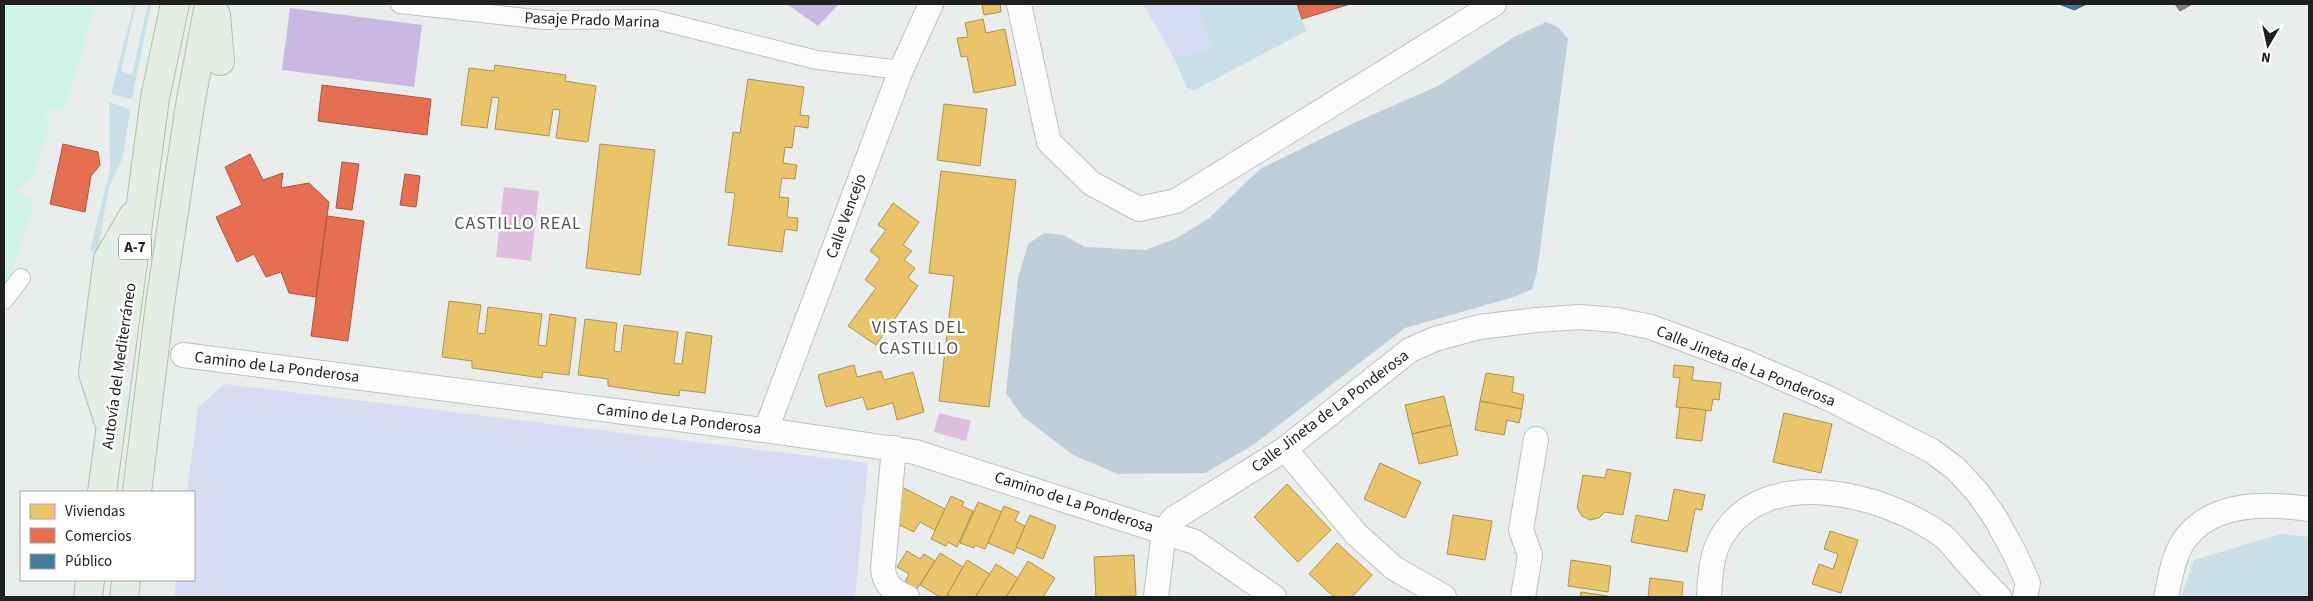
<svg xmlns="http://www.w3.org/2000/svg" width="2313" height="601" font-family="'Source Sans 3',sans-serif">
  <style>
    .grass { fill: #cae0e9 }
    .forest { fill: #c0ceda }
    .sand { fill: #d0f5e6 }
    .park { fill: #d7dcf2 }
    .pitch { fill: #c8b8e2 }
    .water { fill: #debfde }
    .homes { fill: #e9c46a; stroke: #ad9354 }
    .shops { fill: #e76f51; stroke: #ab5742 }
    .public { fill: #457b9d; stroke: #3a6078 }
    .industry { fill: #8a817c; stroke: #6a6460 }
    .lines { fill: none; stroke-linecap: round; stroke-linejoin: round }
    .pedestrian-casing { stroke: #bfc1c1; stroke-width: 20 }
    .minor-casing { stroke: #bfc1c1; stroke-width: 26 }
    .trunk-casing { stroke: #b0c1a2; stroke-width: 30 }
    .pedestrian { stroke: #fcfcfc; stroke-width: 18 }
    .minor { stroke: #fcfcfc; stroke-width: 24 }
    .trunk { stroke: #e5eee6; stroke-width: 28 }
    .labels { text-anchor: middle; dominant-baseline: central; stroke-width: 5; stroke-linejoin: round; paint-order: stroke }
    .shield { fill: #fff; stroke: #636363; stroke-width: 1 }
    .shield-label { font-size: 15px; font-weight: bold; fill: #202020 }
    .street-label { font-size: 16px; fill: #202020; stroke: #fff }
    .neighbourhood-label { font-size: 18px; letter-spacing: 1px; fill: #535353; stroke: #fff }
  </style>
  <rect width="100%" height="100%" fill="#e9eeec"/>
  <g class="grass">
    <polygon points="134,4 136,4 121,71 132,75 148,4 151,4 132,99 111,94"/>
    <polygon points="1194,4 1297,4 1306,31 1195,90 1187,88 1173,56 1200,52 1213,46"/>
    <polygon points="109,102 130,109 123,157 109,187 106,202 98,253 90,250 110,170"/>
    <polygon points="2280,534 2309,537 2309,597 2181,597 2194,560"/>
  </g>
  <polygon class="forest" points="1546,22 1559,28 1568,39 1537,272 1532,289 1514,297 1405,328 1253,445 1205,473 1118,474 1073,455 1022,416 1006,393 1018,278 1028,244 1044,233 1063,235 1085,247 1145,250 1177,238 1208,219 1260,169 1358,121 1438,86 1514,37"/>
  <polygon class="sand" points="4,4 96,4 65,107 59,111 49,108 46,117 48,128 33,176 16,192 30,197 33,208 12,271 4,282"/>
  <g class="park">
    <polygon points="1143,4 1194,4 1213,46 1200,52 1173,56"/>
    <polygon points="225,384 868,463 855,597 174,597 176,580 194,580 194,492 187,492 198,407"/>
  </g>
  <g class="pitch">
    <polygon points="787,4 839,4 818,26"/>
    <polygon points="290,8 422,25 414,87 282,70"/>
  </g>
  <g class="water">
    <polygon points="504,187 539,191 531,261 496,257"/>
    <polygon points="939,413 971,421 966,441 934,432"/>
  </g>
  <g class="homes">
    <polygon points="982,4 1000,4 1001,12 984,15"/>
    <polygon points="983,19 986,33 1005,29 1016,85 974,93 967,56 961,57 957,38 968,37 965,23"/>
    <polygon points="495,65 566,75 565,81 596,86 588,142 556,138 560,110 553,109 549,136 495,129 499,98 492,97 487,128 461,125 469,68 494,71"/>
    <polygon points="748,79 804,87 800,115 809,116 808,128 795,126 792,148 785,147 783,163 797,165 795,179 782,178 779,197 789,198 787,217 798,218 797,231 785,229 782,252 728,245 735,193 725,192 733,132 740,133"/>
    <polygon points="944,104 987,109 980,166 937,160"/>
    <polygon points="600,144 655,150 640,275 586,268"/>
    <polygon points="941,171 1016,180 989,407 939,401 954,276 929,273"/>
    <polygon points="893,203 919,222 903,245 912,251 904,260 915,268 908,278 918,286 876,345 848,326 876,288 865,280 880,259 870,251 886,230 878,225"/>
    <polygon points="449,301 481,305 477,333 485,334 488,307 542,314 538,345 546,346 550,314 576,318 569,375 543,372 542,378 472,368 472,361 442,357"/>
    <polygon points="585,319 617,323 614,351 621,352 624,325 678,332 674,363 682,364 686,332 712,336 705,393 680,390 679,396 663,394 608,386 608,379 578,375"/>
    <polygon points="854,365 857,377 881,371 884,380 913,372 924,412 897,420 893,403 867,410 863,397 826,407 818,375"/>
    <polygon points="1674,365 1694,367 1692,380 1721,383 1719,400 1713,399 1711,411 1676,407 1680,378 1673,377"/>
    <polygon points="1486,373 1514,377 1512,392 1524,395 1522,409 1480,401"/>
    <polygon points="1444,396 1451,425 1412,434 1405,405"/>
    <polygon points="1480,401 1522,409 1519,423 1507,420 1504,435 1475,430"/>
    <polygon points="1680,407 1706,410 1702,441 1676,438"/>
    <polygon points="1784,413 1832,424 1821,473 1773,462"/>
    <polygon points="1451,425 1458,455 1419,464 1412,434"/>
    <polygon points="1380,463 1421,482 1405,518 1364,499"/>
    <polygon points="1607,469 1631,473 1623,515 1605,512 1599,518 1590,520 1582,516 1577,508 1583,475 1605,478"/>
    <polygon points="1287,484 1331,530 1298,562 1254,517"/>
    <polygon points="900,486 945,509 935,530 920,522 914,532 895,523"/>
    <polygon points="1674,489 1705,495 1702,510 1695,509 1687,552 1631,542 1636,515 1668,521"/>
    <polygon points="951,496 964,502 962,506 973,511 957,547 948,542 946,546 931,539"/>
    <polygon points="978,502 1002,512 985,549 975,545 974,548 960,543"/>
    <polygon points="1004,506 1019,512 1015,521 1025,526 1014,554 988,543"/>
    <polygon points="1030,515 1056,526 1043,559 1016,547"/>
    <polygon points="1453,515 1492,521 1485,560 1447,554"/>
    <polygon points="1830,531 1858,540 1841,593 1812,584 1819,564 1833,569 1836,561 1838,554 1824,549"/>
    <polygon points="1337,543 1372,575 1352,597 1334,597 1309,574"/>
    <polygon points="907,551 920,559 924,554 935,561 917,589 905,582 909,574 897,567"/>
    <polygon points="940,553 963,567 946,597 940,597 920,585"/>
    <polygon points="1134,555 1136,596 1096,597 1094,557"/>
    <polygon points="967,560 990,574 975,597 952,597 947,595"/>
    <polygon points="1571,560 1611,566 1608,592 1568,586"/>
    <polygon points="1028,561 1055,578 1043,597 1006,597"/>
    <polygon points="996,564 1018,578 1006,597 977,597 976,596"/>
    <polygon points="1650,578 1683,582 1682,597 1648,597"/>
    <polygon points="1581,592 1608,596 1608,597 1580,597"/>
  </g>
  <g class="shops">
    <polygon points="1297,4 1350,4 1302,19"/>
    <polygon points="322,85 431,99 427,135 318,121"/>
    <polygon points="63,144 98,152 100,165 91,176 85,212 50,204"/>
    <polygon points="250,154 263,180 283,173 281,188 309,183 329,202 316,297 289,293 281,272 266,277 254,254 237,262 216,217 242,205 225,167"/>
    <polygon points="342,162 359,164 352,210 336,208"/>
    <polygon points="405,174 420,176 416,207 400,205"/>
    <polygon points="327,216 364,221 348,341 311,336"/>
  </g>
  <polygon class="public" points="2059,4 2087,4 2074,10"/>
  <polygon class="industry" points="2175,4 2192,4 2180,11"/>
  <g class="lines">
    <defs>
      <g id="pedestrian">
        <polyline points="400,4 544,20 653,19 817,60 901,70"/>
        <polyline points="4,300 21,278"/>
      </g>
      <g id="minor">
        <polyline points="1019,4 1049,142 1091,183 1139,209 1176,201 1494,4"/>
        <polyline points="183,355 779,432 915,452 1195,542 1274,597"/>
        <polyline points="766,430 901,70 931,4"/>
        <path d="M894,448L883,568C884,584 892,591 907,597"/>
        <polyline points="1285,449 1357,535 1394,568 1444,597"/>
        <polyline points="1156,597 1164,531 1173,519 1285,449 1410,350 1435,339 1479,327 1537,320 1580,317 1617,320 1651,327 1745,362 1830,399 1932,451 1956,469 1978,493 1996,519 2015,554 2028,583 2025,597"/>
        <polyline points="1523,597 1530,555 1521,530 1536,439"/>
        <path d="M1709,597C1710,578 1711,555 1721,538C1765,462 1885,494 1943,536C1950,542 1957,551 1963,558C1975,572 1987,585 1999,597"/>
        <path d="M2166,597C2170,580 2173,557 2183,542C2210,501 2266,503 2309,509"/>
      </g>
      <g id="trunk">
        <polyline points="216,15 220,61"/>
        <polyline points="108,420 93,373 108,259 133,216"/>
        <polyline points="102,492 155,98 175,4"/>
        <polyline points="137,492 160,304 190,105 209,4"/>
        <polyline points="88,597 90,580"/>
        <polyline points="124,597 126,580"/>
      </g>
    </defs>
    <use href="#pedestrian" class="pedestrian-casing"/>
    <use href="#minor" class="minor-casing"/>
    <use href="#trunk" class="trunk-casing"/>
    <use href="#pedestrian" class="pedestrian"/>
    <use href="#minor" class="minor"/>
    <use href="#trunk" class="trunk"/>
  </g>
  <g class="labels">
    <rect class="shield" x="119" y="234.5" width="32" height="25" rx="4"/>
    <g class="shield-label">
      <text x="135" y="247">A-7</text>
    </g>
    <g class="street-label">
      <text transform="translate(592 20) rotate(2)">Pasaje Prado Marina</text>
      <text transform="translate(846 216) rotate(-70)">Calle Vencejo</text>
      <text transform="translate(119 366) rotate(-82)">Autovía del Mediterráneo</text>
      <text transform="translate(1746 366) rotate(22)">Calle Jineta de La Ponderosa</text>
      <text transform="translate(277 367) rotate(7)">Camino de La Ponderosa</text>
      <text transform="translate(1330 411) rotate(-37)">Calle Jineta de La Ponderosa</text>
      <text transform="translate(679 419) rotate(7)">Camino de La Ponderosa</text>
      <text transform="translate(1074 502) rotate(18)">Camino de La Ponderosa</text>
    </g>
    <g class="neighbourhood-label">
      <text x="518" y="223">CASTILLO REAL</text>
      <text x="919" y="327">VISTAS DEL<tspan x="919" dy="21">CASTILLO</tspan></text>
    </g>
  </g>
  <rect width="2313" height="601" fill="none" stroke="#202020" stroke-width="10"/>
  <rect x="20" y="491" width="175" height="90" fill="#ffffff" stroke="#a6a6a6"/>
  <rect x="30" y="504" width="25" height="15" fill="#e9c46a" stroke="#a6a6a6"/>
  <text x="65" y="516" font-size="15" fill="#202020">Viviendas</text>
  <rect x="30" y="528" width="25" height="15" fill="#e76f51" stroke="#a6a6a6"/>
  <text x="65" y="541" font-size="15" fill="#202020">Comercios</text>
  <rect x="30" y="554" width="25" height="15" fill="#457b9d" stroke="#a6a6a6"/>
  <text x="65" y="566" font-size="15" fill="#202020">Público</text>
  <g transform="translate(2268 45) rotate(189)" stroke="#ffffff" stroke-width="4" paint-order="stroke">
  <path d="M0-4L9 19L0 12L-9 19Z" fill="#202020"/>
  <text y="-8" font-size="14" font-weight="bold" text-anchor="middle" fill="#202020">N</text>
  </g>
</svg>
